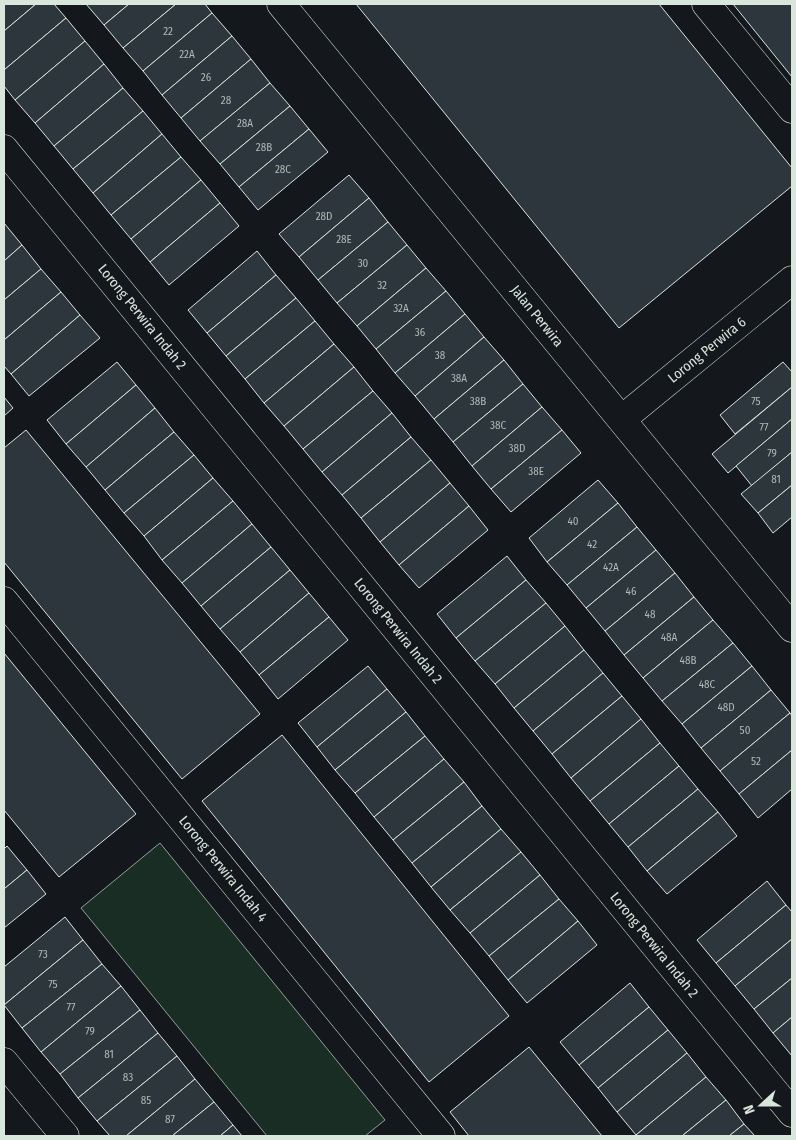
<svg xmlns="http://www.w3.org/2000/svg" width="796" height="1140" font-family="'Fira Sans Condensed',sans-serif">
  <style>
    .green { fill: #1a2d24; stroke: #939e99 }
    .building { fill: #2c363c; stroke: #d8e6dc }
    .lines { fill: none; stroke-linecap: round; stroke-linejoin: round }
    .minor-casing { stroke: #d8e6dc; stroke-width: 29 }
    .minor { stroke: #14181c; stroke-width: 28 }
    .labels { text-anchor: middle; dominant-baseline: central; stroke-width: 4; stroke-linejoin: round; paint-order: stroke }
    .number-label { font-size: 11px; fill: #adbab4 }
    .street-label { font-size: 14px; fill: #d8e6dc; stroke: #14181c }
  </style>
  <rect width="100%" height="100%" fill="#14181c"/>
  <polygon class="green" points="160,843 385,1120 365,1136 267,1136 81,908"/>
  <g class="building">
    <polygon points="4,4 36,4 4,31"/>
    <polygon points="36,4 54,4 66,18 4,70 4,31"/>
    <polygon points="86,4 129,4 104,25"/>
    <polygon points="129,4 176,4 123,48 104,25"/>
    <polygon points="176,4 205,4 212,13 143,71 123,48"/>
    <polygon points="356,4 659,4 792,168 792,186 619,328"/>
    <polygon points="733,4 792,4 792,77"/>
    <polygon points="212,13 232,36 162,95 143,71"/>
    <polygon points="66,18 85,41 15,100 4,86 4,70"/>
    <polygon points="232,36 251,59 181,118 162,95"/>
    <polygon points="85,41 104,64 35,123 15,100"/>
    <polygon points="251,59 270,83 200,141 181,118"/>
    <polygon points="104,64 123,88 54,146 35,123"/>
    <polygon points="270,83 290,106 220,164 200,141"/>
    <polygon points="123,88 143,111 73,169 54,146"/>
    <polygon points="290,106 309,129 239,187 220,164"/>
    <polygon points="143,111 162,134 93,193 73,169"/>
    <polygon points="309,129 328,152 258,210 239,187"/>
    <polygon points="162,134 181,157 111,215 93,193"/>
    <polygon points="181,157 201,180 131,239 111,215"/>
    <polygon points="349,175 369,198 299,257 279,234"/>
    <polygon points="201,180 220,203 150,262 131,239"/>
    <polygon points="369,198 388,222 318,280 299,257"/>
    <polygon points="220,203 239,226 169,285 150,262"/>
    <polygon points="388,222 407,245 337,303 318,280"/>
    <polygon points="4,223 22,245 4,261"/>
    <polygon points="22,245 41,269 4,300 4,261"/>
    <polygon points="407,245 426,268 357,326 337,303"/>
    <polygon points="257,251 276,275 207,333 188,310"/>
    <polygon points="426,268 446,291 376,349 357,326"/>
    <polygon points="41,269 61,292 4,340 4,300"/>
    <polygon points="276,275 296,298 226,356 207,333"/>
    <polygon points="446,291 465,314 395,373 376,349"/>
    <polygon points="61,292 80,315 11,374 4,366 4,340"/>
    <polygon points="296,298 315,321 245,379 226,356"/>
    <polygon points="465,314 484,337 415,396 395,373"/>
    <polygon points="80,315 100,338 29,396 11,374"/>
    <polygon points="315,321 334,344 264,403 245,379"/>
    <polygon points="484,337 504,360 434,419 415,396"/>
    <polygon points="334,344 354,367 284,426 264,403"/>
    <polygon points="504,360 523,384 453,442 434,419"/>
    <polygon points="117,362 136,385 66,444 47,420"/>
    <polygon points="783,362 792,372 792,387 735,434 720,415"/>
    <polygon points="354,367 373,391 303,449 284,426"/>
    <polygon points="523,384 542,407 472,466 453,442"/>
    <polygon points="136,385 155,408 86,467 66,444"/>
    <polygon points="792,387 792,419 728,473 712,454"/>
    <polygon points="373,391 392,413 322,472 303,449"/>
    <polygon points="4,397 13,408 4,416"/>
    <polygon points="542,407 562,430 491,489 472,466"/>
    <polygon points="155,408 174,432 105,490 86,467"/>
    <polygon points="392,413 411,437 342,495 322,472"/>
    <polygon points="792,419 792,452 752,486 736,466"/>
    <polygon points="26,430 260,714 182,779 4,562 4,448"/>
    <polygon points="562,430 581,453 511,512 491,489"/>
    <polygon points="174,432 194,455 124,513 105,490"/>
    <polygon points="411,437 431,460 361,518 342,495"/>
    <polygon points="792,452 792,485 758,513 741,494"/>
    <polygon points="194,455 213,478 144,536 124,513"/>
    <polygon points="431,460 450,483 380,542 361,518"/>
    <polygon points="213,478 233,501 162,560 144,536"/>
    <polygon points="598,480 618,503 547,562 529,538"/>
    <polygon points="450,483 469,506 399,565 380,542"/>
    <polygon points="792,485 792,517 773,533 758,513"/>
    <polygon points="233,501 252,524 182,583 162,560"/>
    <polygon points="618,503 637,527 567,585 547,562"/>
    <polygon points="469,506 488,530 419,588 399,565"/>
    <polygon points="252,524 271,547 201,606 182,583"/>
    <polygon points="637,527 656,550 586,608 567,585"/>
    <polygon points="271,547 290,570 220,629 201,606"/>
    <polygon points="656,550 675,573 605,631 586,608"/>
    <polygon points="507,556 526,580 456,638 437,614"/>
    <polygon points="290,570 309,593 240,652 220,629"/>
    <polygon points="675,573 694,597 624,655 605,631"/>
    <polygon points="526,580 546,603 475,661 456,638"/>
    <polygon points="309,593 329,617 259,675 240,652"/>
    <polygon points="694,597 713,620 643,678 624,655"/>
    <polygon points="546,603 565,626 495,684 475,661"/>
    <polygon points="329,617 348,640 278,699 259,675"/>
    <polygon points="713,620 733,643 662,701 643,678"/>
    <polygon points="565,626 584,650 514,708 495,684"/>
    <polygon points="733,643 752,666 682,724 662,701"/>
    <polygon points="584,650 603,673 533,731 514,708"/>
    <polygon points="4,653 136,814 59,877 4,810"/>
    <polygon points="368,666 387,689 317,747 298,723"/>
    <polygon points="752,666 771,690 701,748 682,724"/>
    <polygon points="603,673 622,696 552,754 533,731"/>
    <polygon points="387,689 406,712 335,770 317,747"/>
    <polygon points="771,690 790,713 720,771 701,748"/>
    <polygon points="622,696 641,719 571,778 552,754"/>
    <polygon points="406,712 425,736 355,793 335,770"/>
    <polygon points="790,713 792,716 792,750 739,794 720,771"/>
    <polygon points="641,719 660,743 590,801 571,778"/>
    <polygon points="282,735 509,1016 429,1082 202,801"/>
    <polygon points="425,736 444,759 374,817 355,793"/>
    <polygon points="660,743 679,766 609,824 590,801"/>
    <polygon points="792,750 792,789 758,818 739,794"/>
    <polygon points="444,759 464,782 393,840 374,817"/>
    <polygon points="679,766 698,789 628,847 609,824"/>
    <polygon points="464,782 482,806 412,863 393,840"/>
    <polygon points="698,789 718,812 647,871 628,847"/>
    <polygon points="482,806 501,829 431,887 412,863"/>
    <polygon points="718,812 737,836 667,894 647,871"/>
    <polygon points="501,829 521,852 450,910 431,887"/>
    <polygon points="7,846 27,870 4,889 4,849"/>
    <polygon points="521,852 540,875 470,933 450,910"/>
    <polygon points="27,870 46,894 4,928 4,889"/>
    <polygon points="540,875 559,899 489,956 470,933"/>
    <polygon points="767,881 786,905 716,963 697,940"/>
    <polygon points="559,899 578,921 508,980 489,956"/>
    <polygon points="786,905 792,912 792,939 735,986 716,963"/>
    <polygon points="65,917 83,940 4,1005 4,967"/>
    <polygon points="578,921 597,945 527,1003 508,980"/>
    <polygon points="792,939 792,978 754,1009 735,986"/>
    <polygon points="83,940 102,964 22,1028 4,1005"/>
    <polygon points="102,964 121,986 41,1052 22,1028"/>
    <polygon points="792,978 792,1017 773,1033 754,1009"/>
    <polygon points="630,983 649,1007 579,1065 560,1042"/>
    <polygon points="121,986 140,1010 60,1074 41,1052"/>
    <polygon points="649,1007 668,1030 598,1088 579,1065"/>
    <polygon points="140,1010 158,1033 78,1098 60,1074"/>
    <polygon points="792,1017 792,1056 773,1033"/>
    <polygon points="668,1030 687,1053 617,1112 598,1088"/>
    <polygon points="158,1033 177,1056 97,1121 78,1098"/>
    <polygon points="529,1047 602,1136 469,1136 450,1112"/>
    <polygon points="687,1053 706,1077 636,1135 617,1112"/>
    <polygon points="177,1056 195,1079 126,1136 110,1136 97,1121"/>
    <polygon points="706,1077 726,1100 682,1136 637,1136 636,1135"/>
    <polygon points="195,1079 214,1102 172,1136 126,1136"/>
    <polygon points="726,1100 744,1124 729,1136 682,1136"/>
    <polygon points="214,1102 233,1125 220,1136 172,1136"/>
    <polygon points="744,1124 755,1136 729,1136"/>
    <polygon points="233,1125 242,1136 220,1136"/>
  </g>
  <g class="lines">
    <defs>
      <g id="minor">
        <polyline points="281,4 792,628"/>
        <polyline points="706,4 792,109"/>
        <polyline points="4,149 792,1113"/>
        <polyline points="622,419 792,280"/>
        <polyline points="4,601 441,1136"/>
        <polyline points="4,1062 65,1136"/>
      </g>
    </defs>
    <use href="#minor" class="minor-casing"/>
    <use href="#minor" class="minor"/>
  </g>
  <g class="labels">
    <g class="number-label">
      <text x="168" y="31">22</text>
      <text x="187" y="54">22A</text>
      <text x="206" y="77">26</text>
      <text x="226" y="100">28</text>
      <text x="245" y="123">28A</text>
      <text x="264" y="147">28B</text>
      <text x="283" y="169">28C</text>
      <text x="324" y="216">28D</text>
      <text x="344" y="239">28E</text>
      <text x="363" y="263">30</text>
      <text x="382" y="285">32</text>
      <text x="401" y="308">32A</text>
      <text x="420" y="332">36</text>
      <text x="440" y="355">38</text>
      <text x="459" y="378">38A</text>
      <text x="478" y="401">38B</text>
      <text x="756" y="401">75</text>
      <text x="498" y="425">38C</text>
      <text x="764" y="427">77</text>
      <text x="517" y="448">38D</text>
      <text x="772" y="453">79</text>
      <text x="536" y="471">38E</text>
      <text x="776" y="479">81</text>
      <text x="573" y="521">40</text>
      <text x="592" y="544">42</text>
      <text x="611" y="567">42A</text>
      <text x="631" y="591">46</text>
      <text x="650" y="614">48</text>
      <text x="669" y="637">48A</text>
      <text x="688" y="660">48B</text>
      <text x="707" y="684">48C</text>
      <text x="726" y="707">48D</text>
      <text x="745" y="730">50</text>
      <text x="756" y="761">52</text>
      <text x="43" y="954">73</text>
      <text x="53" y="984">75</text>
      <text x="71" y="1007">77</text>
      <text x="90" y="1031">79</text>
      <text x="109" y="1054">81</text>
      <text x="128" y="1077">83</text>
      <text x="146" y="1100">85</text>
      <text x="170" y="1119">87</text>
    </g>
    <g class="street-label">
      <text transform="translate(537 316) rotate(51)">Jalan Perwira</text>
      <text transform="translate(142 317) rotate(51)">Lorong Perwira Indah 2</text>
      <text transform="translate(707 350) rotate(-39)">Lorong Perwira 6</text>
      <text transform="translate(398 631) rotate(51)">Lorong Perwira Indah 2</text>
      <text transform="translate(223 869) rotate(51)">Lorong Perwira Indah 4</text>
      <text transform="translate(654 945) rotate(51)">Lorong Perwira Indah 2</text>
    </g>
  </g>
  <rect width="796" height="1140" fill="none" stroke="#d8e6dc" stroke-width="10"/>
  <g transform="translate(761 1105) rotate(249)" stroke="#14181c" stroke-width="4" paint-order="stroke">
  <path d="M0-4L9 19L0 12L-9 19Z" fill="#d8e6dc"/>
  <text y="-8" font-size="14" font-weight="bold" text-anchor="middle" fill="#d8e6dc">N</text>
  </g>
</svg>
